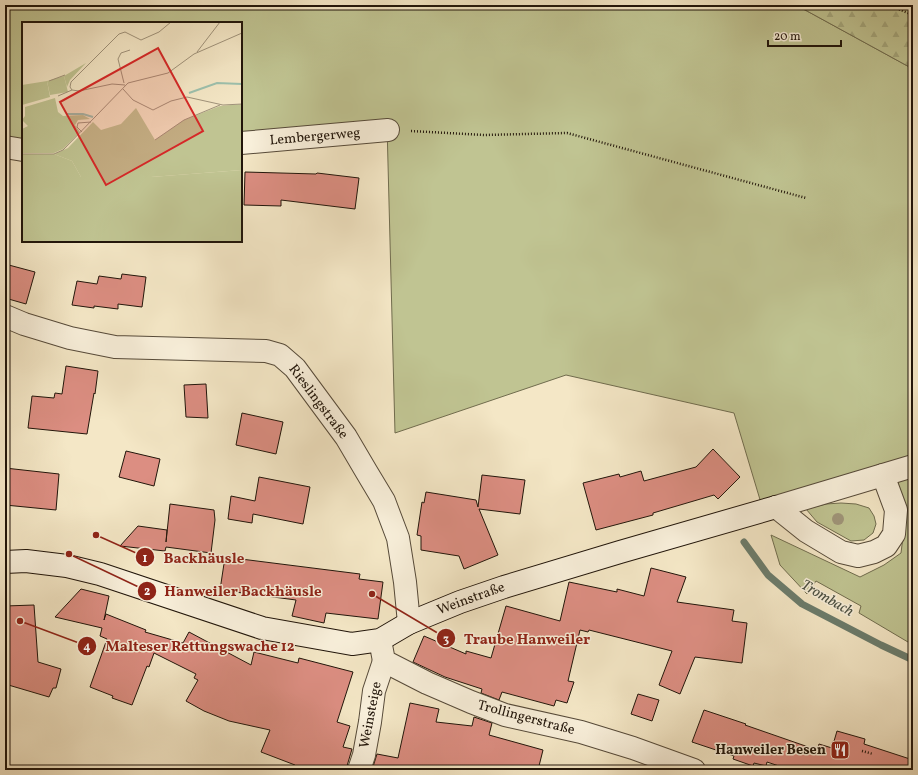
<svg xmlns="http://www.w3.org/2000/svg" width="918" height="775" font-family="Vollkorn,serif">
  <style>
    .grass { fill: #c0c492; stroke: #706c4e }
    .forest { fill: url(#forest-firs); stroke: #706c4e }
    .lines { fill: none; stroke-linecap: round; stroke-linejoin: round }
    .stream { stroke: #6b7c6c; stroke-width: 7 }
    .building { fill: #dc8e82; stroke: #21150a }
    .street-casing { stroke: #564a39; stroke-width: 24 }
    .secondary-casing { stroke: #21150a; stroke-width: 24 }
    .path { stroke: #21150a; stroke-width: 2.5; stroke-dasharray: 1 2; stroke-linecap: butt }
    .street { stroke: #f8efda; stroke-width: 22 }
    .secondary { stroke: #f8efda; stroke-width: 22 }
    .tree { fill: #9f9579 }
    .labels { text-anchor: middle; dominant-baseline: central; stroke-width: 3; stroke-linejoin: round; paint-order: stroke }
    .street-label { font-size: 14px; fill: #21150a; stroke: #f8efda }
    .poi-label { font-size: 14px; font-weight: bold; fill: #21150a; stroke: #f8efda; text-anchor: end }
    .water-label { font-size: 15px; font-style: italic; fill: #4c5143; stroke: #f8efda }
    .inset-river { fill: none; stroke: #9dc1ae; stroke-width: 2 }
    .inset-road { fill: none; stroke: #a0937b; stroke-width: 1 }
    .view { fill: #d62828; fill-opacity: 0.15; stroke: #d62828; stroke-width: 2 }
    .inset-edge { fill: none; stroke: #21150a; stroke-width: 2 }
    .leader { fill: none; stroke: #8f2418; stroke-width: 1.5 }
    .callout-dot { fill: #8f2418; stroke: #f8efda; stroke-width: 1.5 }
    .mark-label { font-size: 12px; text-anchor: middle; font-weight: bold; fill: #fff }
    .callout-label { font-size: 15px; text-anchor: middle; font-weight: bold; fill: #8f2418; stroke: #f8efda; stroke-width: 3; stroke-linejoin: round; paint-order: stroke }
  </style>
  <defs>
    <pattern id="forest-firs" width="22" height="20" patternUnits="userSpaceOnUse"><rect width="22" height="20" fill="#c0c492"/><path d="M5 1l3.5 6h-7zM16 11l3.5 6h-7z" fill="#a5a87d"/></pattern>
  </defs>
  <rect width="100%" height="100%" fill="#f4e7c6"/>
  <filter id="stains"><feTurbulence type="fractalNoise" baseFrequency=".005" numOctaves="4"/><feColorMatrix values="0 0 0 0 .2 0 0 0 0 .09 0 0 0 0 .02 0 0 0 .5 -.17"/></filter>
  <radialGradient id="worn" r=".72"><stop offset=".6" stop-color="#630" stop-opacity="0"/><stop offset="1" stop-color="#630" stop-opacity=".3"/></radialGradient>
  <g class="grass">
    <polygon points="5,5 796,5 913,69 913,458 761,503 734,413 566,375 395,433 387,125 241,139 241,23 23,23 23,144 5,141"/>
    <polygon points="913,474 913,645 859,613 861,606 816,581 807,594 780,565 771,535 860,577 884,565 901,553 904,529 893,480"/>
    <polygon points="841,503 856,504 869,508 874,516 876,524 873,533 864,540 851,541 817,522 806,509 826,504"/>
  </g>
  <polygon class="forest" points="796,5 913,5 913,69"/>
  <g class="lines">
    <polyline class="stream" points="744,542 768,575 802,604 881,645 913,660"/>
  </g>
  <g class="building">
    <polygon points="245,172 316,174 317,173 359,178 355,209 281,200 281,206 244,205"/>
    <polygon points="5,264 35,272 26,304 5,298"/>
    <polygon points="122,274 146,277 142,307 118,304 118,309 94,306 94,308 72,305 77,281 97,284 99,276 121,279"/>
    <polygon points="66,366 98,371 95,394 94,393 87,434 28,428 32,396 54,398 55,393 62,394"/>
    <polygon points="206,384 208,418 186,417 184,385"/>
    <polygon points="242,413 283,422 276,454 236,445"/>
    <polygon points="713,449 740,477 718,499 714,495 653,513 653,515 596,530 583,483 619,474 620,477 641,471 644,481 696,467"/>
    <polygon points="126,451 160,459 154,486 119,477"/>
    <polygon points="5,468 59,474 56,510 5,505"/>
    <polygon points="482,475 525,480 520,514 479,509 498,555 464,569 459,556 421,550 421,536 417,535 422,502 424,503 426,492 476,500 478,507"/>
    <polygon points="259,477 310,487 303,524 253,514 252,523 228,519 231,496 255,501"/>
    <polygon points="170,504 214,510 215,520 211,553 166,547 165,551 120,546 138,526 167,530 166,542"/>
    <polygon points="225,557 360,574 359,579 383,582 378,619 326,613 324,623 292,616 296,600 220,590"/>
    <polygon points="651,568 686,577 677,602 734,610 732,621 747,623 742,663 695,657 680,694 659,685 672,651 589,630 588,632 580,630 568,681 574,682 567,703 556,700 554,706 502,692 499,700 481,693 482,689 445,677 413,662 424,636 466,654 466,651 491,658 506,606 560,621 569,582 617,592 617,589 644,596"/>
    <polygon points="81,589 109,596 104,620 106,614 146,630 145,632 183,643 189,632 251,665 254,652 298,663 299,658 353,672 337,722 350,726 343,747 352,749 347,766 347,770 294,770 295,765 261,752 270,730 229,721 204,711 186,701 198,680 194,678 196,674 154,653 149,667 147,666 132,705 112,698 113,696 90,687 107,639 100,636 102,628 55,617"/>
    <polygon points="34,605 38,662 61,669 56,688 53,688 49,697 5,684 5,606"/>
    <polygon points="638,694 659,700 652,721 631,714"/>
    <polygon points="410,703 439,709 436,722 472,726 474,717 492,723 489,735 543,750 538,770 372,770 377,754 398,758"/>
    <polygon points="704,710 746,724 745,725 817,750 819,744 832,748 837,731 865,739 864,744 913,760 913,770 791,770 767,762 766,766 754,763 753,766 733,759 734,756 692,742"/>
  </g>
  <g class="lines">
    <defs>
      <g id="street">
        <polyline points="241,143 388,130"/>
        <polyline points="5,147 23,150"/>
        <polyline points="5,316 24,324 70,338 115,347 266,351 280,355 295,368 346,437 366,471 384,501 398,538 405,582 409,623"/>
        <polyline points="776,507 806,531 841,552 858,556 874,552 886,546 894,534 896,510 883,475"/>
        <polyline points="776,507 913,466"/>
        <polyline points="380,640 384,661 427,683 471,702 505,715 581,732 633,748 694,770"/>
        <polyline points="359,770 364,755 370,722 374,691 384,661"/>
      </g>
      <polyline id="secondary" points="5,562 26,561 67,566 100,574 262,628 352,644 380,640 409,623 460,602 504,587 620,552 776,507"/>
    </defs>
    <use href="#street" class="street-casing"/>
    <use href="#secondary" class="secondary-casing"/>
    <g class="path">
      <polyline points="888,5 913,15"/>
      <polyline points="411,131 484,135 567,133 806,198"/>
      <polyline points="862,751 873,754"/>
    </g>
    <use href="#street" class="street"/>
    <use href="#secondary" class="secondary"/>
  </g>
  <circle class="tree" cx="838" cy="519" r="6"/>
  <defs>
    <symbol id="restaurant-square" viewBox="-11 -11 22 22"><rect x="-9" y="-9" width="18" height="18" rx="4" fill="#8f2418" stroke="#f8efda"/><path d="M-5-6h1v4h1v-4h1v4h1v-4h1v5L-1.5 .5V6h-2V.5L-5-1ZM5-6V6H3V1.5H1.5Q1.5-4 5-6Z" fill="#fff"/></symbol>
  </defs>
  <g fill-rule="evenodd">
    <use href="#restaurant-square" x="829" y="739" width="22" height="22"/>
  </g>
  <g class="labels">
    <g class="street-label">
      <text transform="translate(315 137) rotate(-5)">Lembergerweg</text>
      <text transform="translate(318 402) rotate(53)">Rieslingstraße</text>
      <text transform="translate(471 599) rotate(-20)">Weinstraße</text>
      <text transform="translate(371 715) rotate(-79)">Weinsteige</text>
      <text transform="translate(526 718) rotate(15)">Trollingerstraße</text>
    </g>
    <g class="poi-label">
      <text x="826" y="750">Hanweiler Besen</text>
    </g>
    <g class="water-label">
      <text transform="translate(827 599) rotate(30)">Trombach</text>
    </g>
  </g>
  <g transform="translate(22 22)">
    <rect width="220" height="220" fill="#f4e7c6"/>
    <path d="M64,41L48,58L45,65L42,54ZM25,59L28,75L0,83V63ZM33,76L36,90L41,94L61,93L68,97L56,98L53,103L58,110L41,127L32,131H0V107L6,104L0,98L3,94V85ZM220,82V148L129,155H59L50,139L32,132L46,126L71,100L79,108L99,102L114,86L133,118L162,98L198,84Z" fill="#c0c492"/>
    <path d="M0,132H32L50,139L59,155H129L220,148V220H0Z" fill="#c0c492"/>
    <path d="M42,54L46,70L28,73L25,59Z" fill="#c0c492"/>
    <path class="inset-river" d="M167,71L195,61L220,62M45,92H61L71,95"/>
    <path class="inset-road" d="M175,30L198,0M27,59L43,53M102,61L96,37L99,31L108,28M103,63L90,62L57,69L50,68L48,65L49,60L97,12L103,10L119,18L137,10L149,0M101,67L111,78L131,88L149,79L165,75L201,83L220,82M36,74L50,68M60,110L55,105L56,101L69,100M133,118L162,98L198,83M0,132H32L41,128L106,61L146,51L172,32L220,11"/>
    <path class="view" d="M136,26L181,109L84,163L38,80Z"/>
    <rect width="220" height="220" class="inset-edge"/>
  </g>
  <path class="leader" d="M96 535L145 557M69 554L147 591M372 594L446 638M20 621L87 646"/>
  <g class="callout-dot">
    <circle cx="96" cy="535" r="4"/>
    <circle cx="69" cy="554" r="4"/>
    <circle cx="372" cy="594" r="4"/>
    <circle cx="20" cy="621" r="4"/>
    <circle cx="145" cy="557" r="10"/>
    <circle cx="147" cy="591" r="10"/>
    <circle cx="446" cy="638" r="10"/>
    <circle cx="87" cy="646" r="10"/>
  </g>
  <g class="mark-label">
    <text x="145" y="562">1</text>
    <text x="147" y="595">2</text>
    <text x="446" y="643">3</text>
    <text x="87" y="650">4</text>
  </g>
  <g class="callout-label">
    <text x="204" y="563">Backhäusle</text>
    <text x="243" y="596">Hanweiler Backhäusle</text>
    <text x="527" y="644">Traube Hanweiler</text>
    <text x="200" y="651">Malteser Rettungswache 12</text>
  </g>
  <rect width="918" height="775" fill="none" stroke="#f4e7c6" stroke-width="20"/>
  <rect x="6" y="6" width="906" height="763" fill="none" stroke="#21150a" stroke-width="2"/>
  <rect x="10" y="10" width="898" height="755" fill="none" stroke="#21150a"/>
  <path d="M768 40v6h73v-6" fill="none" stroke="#21150a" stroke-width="2"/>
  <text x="774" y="40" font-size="12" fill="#21150a" stroke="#f8efda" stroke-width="3" paint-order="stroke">20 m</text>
  <rect width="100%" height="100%" filter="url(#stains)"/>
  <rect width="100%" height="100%" fill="url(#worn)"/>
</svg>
